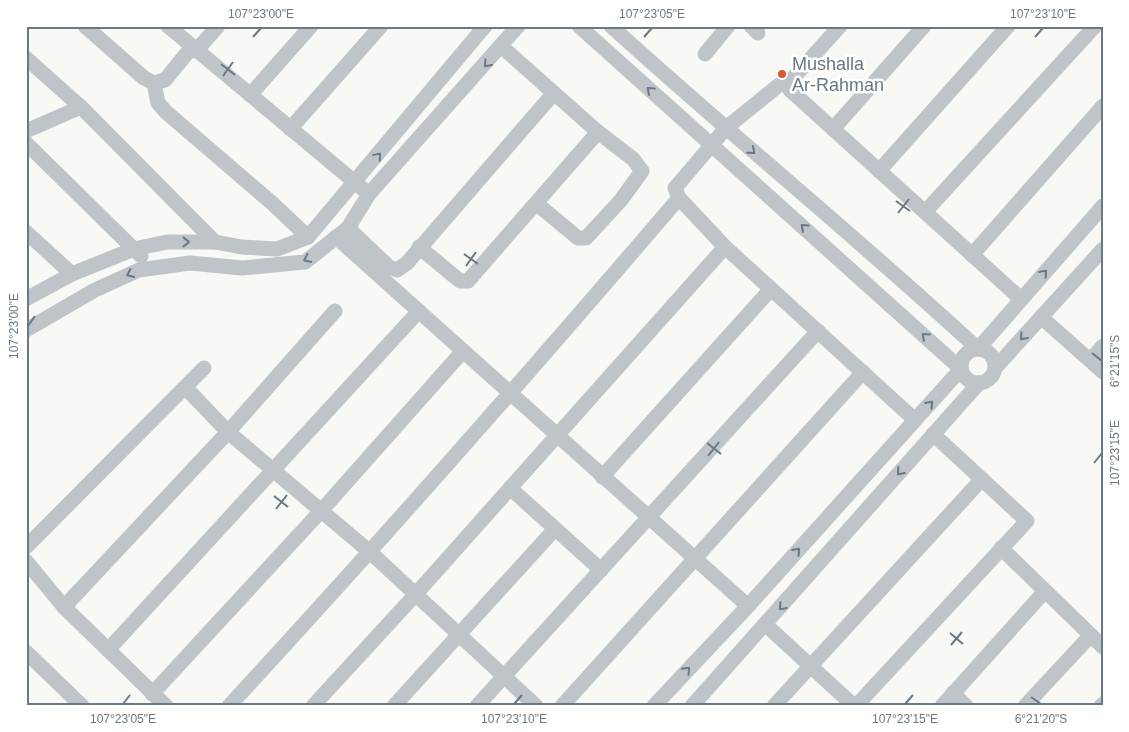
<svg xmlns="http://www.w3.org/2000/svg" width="1129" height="732" font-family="Helvetica,sans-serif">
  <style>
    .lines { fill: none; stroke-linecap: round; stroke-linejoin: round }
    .street { stroke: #bfc4c8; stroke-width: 15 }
    .oneway { stroke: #677986 }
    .ticks { fill: none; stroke: #677986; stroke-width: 2 }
    .poi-dot { fill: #e3532b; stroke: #fff; stroke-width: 2 }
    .labels { text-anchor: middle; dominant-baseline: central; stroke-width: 5; stroke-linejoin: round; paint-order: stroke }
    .poi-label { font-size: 18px; fill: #677986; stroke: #fff; text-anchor: start }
    .neatline { fill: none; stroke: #677986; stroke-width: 2 }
    .ticks-label { font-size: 12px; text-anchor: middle; fill: #677986 }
  </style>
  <rect width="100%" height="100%" fill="#f8f8f5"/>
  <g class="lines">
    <g class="street">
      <polyline points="85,26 144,78 154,83 165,80 192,47"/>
      <polyline points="168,26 363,189"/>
      <polyline points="579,26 961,369 748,606 654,706"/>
      <path d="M611,26C732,136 858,238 978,349L1103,206"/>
      <polyline points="751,26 758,33"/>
      <polyline points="840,26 794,77 790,90 1021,299"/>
      <polyline points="502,47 598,132 633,159 642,171 621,200 586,238 578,238 537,204"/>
      <polyline points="196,51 218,26"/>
      <polyline points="705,54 728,26"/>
      <polyline points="26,58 81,107 215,242"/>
      <polyline points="154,83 158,103 166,112 272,203 308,237"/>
      <polyline points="791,84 779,85 726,128 675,188 679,198 725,247 915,420"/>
      <polyline points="250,95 311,26"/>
      <polyline points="290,129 381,26"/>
      <polyline points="833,129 924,26"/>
      <polyline points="26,131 81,107"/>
      <polyline points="26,143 141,256"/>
      <polyline points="879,171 1008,26"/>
      <polyline points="925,212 1095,26"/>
      <polyline points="348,228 389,267 397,270 407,263 553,94"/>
      <polyline points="26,232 72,274"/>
      <polyline points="336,237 748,606"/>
      <polyline points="419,247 460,281 468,281 598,132"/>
      <polyline points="972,255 1103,106"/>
      <polyline points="26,299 72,274 134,249 167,242 215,242 242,247 277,249 308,237 485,26"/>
      <polyline points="335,311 228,432 370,552 536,706"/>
      <polyline points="1041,317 1103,372"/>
      <polyline points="26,330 95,290 139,270 190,263 242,268 305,262 348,228 369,194 518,26"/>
      <circle cx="978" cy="366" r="17"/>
      <polyline points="1090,360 1103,346"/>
      <polyline points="996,367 1103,249"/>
      <polyline points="602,477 771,289"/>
      <polyline points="510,488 601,570"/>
      <polyline points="26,547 204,368"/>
      <polyline points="1001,548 1103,647"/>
      <polyline points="26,561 64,607 166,706"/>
      <polyline points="64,607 228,432 186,388"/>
      <polyline points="766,625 854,706"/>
      <polyline points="108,650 419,311"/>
      <polyline points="26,652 82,706"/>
      <polyline points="953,693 966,706"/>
      <polyline points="152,694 321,511 463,351"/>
      <path d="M229,706C383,539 532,370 679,198"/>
      <polyline points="313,706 415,595 725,247"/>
      <polyline points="394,706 555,529"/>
      <polyline points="477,706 818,331"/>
      <polyline points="562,706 863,372"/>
      <polyline points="692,706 979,383"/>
      <polyline points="774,706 982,479"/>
      <polyline points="856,706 1027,521 933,434"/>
      <polyline points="942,706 1045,591"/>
      <polyline points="1025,706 1091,635"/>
      <polyline points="1101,706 1103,704"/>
    </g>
  </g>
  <defs><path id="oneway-chevron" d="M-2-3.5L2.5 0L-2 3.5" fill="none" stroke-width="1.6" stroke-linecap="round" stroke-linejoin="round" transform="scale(1.25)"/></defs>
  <g class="oneway">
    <use href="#oneway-chevron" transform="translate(487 64) rotate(132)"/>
    <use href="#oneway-chevron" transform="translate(650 90) rotate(-138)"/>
    <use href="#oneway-chevron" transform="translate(752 151) rotate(40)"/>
    <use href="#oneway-chevron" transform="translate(378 156) rotate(-50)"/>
    <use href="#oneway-chevron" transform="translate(804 227) rotate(-138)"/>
    <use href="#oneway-chevron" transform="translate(186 242)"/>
    <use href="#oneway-chevron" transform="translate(307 259) rotate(155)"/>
    <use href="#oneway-chevron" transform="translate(1044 273) rotate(-49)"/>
    <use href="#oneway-chevron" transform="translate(130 274) rotate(156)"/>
    <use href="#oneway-chevron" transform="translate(925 336) rotate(-138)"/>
    <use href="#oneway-chevron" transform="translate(1023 337) rotate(132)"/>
    <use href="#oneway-chevron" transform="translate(930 404) rotate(-48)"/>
    <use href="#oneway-chevron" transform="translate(900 472) rotate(131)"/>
    <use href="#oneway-chevron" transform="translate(797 551) rotate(-48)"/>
    <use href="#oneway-chevron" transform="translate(782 607) rotate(131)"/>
    <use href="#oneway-chevron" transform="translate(687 670) rotate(-47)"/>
  </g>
  <path class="ticks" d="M253,37L261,28M644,37L652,28M1035,37L1043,28M221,64L235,75M223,76L233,62M896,201L910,211M898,213L909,199M464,254L478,264M466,266L476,252M28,326L35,316M1092,353L1102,361M707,443L721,454M708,456L719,442M1094,463L1102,453M274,496L288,507M276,509L287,495M950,633L963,644M951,645L962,632M1031,697L1041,704M123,704L130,695M514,704L522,695M905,704L913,695"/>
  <circle class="poi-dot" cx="782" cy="74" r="5"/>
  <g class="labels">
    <g class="poi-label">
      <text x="792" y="64">Mushalla<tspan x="792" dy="21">Ar-Rahman</tspan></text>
    </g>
  </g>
  <rect width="1129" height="732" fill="none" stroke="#ffffff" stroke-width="55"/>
  <rect x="28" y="28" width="1074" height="676" class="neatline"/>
  <g class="ticks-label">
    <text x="261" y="18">107°23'00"E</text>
    <text x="652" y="18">107°23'05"E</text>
    <text x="1043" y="18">107°23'10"E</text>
    <text transform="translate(14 326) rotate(-90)" y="4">107°23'00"E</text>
    <text transform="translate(1115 361) rotate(-90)" y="4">6°21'15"S</text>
    <text transform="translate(1115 453) rotate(-90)" y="4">107°23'15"E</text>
    <text x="123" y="723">107°23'05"E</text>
    <text x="514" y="723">107°23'10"E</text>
    <text x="905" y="723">107°23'15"E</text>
    <text x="1041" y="723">6°21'20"S</text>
  </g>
</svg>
